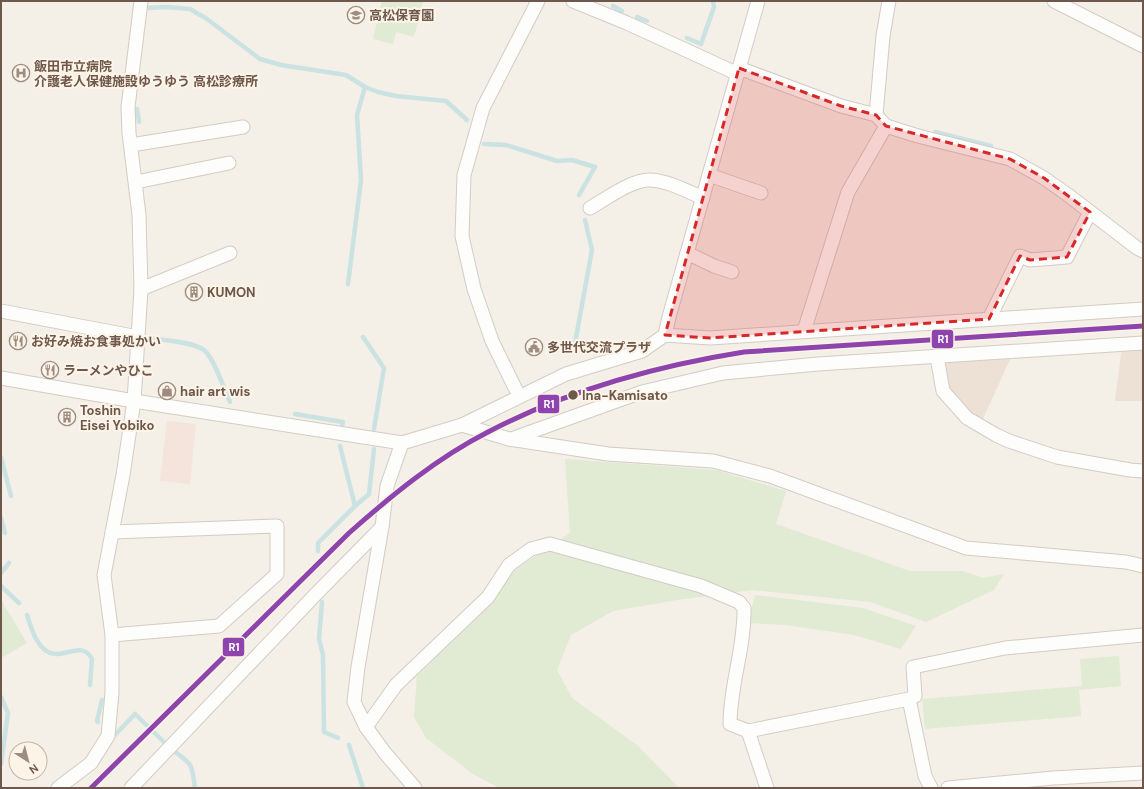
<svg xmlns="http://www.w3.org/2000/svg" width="1144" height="789" font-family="'DM Sans','Noto Sans JP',sans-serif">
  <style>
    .residential { fill: #ede1d5 }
    .commercial { fill: #f4e4db }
    .green { fill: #e1ead3 }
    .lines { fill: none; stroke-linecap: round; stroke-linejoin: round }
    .stream { stroke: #cbe2e3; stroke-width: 4.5 }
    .street-casing { stroke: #d3ccc6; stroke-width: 15 }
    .street { stroke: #fdfdfb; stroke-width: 13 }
    .rail-1-casing { stroke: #fdf4e8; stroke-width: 8 }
    .rail-1 { stroke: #8e44ad; stroke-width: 5 }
    .marked { fill: #d62828; fill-opacity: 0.2; stroke: #d62828; stroke-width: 3; stroke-dasharray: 8 5; stroke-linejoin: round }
    .stop-dot { fill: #6e574b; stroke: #fdf4e8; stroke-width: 1.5 }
    .labels { text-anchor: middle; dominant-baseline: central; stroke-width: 4; stroke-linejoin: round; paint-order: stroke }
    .poi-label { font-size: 13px; font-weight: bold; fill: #6e574b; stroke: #fdf4e8; text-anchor: start }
    .stop-label { font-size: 13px; font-weight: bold; fill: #6e574b; stroke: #fdf4e8; text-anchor: start }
    .line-badge { stroke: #fdf4e8; stroke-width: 1.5 }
    .badge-label { font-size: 11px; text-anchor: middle; font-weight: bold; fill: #fff }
  </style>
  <rect width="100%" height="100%" fill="#f4efe7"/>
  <g class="residential">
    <polygon points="1143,346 1143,401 1115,401 1122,347"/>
    <polygon points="1012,355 981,423 945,387 941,361"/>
  </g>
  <polygon class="commercial" points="167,421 196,424 190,484 160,481"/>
  <g class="green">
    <polygon points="382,1 423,1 414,37 396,32 393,44 373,39"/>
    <polygon points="565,459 716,470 786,491 776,524 910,571 963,571 983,578 1004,574 994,590 926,622 871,602 752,590 677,600 613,611 571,635 557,670 572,698 638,746 679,788 499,788 473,774 426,738 414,717 417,676 480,615 516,569 570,533"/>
    <polygon points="755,595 863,608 916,626 901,649 854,635 786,625 748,623"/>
    <polygon points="1,600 27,643 1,658"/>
    <polygon points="1119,656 1121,686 1079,690 1081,716 925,729 922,699 1082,686 1080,659"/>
  </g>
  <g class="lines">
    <g class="stream">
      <polyline points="613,6 622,11"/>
      <polyline points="148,8 166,7 190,9 207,19 260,59 281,65 346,75 365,87 357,115 361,180 348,284"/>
      <polyline points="637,17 647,21"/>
      <polyline points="687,38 701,44 714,7 713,1"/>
      <polyline points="365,87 378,92 396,96 446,101 467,120"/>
      <polyline points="137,109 139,122"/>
      <polyline points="935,132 991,146"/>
      <polyline points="484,144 506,145 557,161 572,160 595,167 579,195"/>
      <polyline points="363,337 384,368 374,429"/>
      <path d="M150,338C164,340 194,342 204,350C214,358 224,389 230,402"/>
      <polyline points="575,343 592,250 585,220"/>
      <polyline points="295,414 343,422 342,426"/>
      <polyline points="1,457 11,496"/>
      <polyline points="355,506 369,494 374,449"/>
      <polyline points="1,518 5,533"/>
      <polyline points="318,551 318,543 355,506 340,446"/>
      <polyline points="1,573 9,563"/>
      <polyline points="1,586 19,603"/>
      <polyline points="322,602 319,639 323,655 324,732 338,738"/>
      <path d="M27,615C31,628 38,653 55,654C69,655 83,642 92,659L90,685"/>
      <polyline points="1,697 8,713 1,764"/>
      <polyline points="98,722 97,721 102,700"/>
      <polyline points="111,737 112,738 135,714 166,744"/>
      <polyline points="349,745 363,788"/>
      <path d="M174,751C193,765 192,764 195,788"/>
    </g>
    <defs>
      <g id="street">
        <polyline points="573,1 627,23 738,74"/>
        <polyline points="1054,1 1143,46"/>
        <polyline points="739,68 841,106 876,115 886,126 918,136 1010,159 1044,178 1068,195 1137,248 1143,251"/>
        <polyline points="876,115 883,36 889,1"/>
        <polyline points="131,145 243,127"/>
        <polyline points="709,175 761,193"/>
        <polyline points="136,182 229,163"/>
        <path d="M590,208C606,199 632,179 651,180C668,181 687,191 703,198"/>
        <polyline points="687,253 714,266 732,272"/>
        <polyline points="141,289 230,253"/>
        <polyline points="1,311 138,337"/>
        <polyline points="989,319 1020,256 1030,260 1067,257 1090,212"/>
        <polyline points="804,331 848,192 886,126"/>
        <polyline points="665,335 669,317 758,1"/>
        <polyline points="937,357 943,391 967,418 996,435 1009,441 1057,457 1130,470 1143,471"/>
        <polyline points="1,378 134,401 402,443 462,425 566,374 642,351 665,335 710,338 1143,309"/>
        <polyline points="519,396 492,341 474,289 462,236 464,175 483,108 538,1"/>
        <polyline points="462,425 509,439 608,454 713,461 770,476 966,548 1126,562 1143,566"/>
        <polyline points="511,439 642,392 723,373 818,364 1143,343"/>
        <polyline points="402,443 387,486 382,527 358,667 354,702 366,727 385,753 415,788"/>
        <polyline points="112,635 219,626 277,574 277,526 112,532"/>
        <polyline points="909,699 925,776 931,788"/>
        <path d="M366,727L396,685L488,597L509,565L531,549L550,544L701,586L739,602L744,608C745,647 730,685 730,724L748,731L909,699L915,696L913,667L1005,648L1143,635"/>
        <polyline points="748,731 767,788"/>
        <polyline points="58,788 91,763 108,736 112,693 112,635 104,575 123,475 134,401 141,289 139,215 129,133 128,107 141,1"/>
        <polyline points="131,788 316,594 382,527"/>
        <polyline points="948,788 1053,778 1143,773"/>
      </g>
    </defs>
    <use href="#street" class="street-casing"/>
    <use href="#street" class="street"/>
    <defs>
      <path id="rail-1" d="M91,788L349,533C392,495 437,458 488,432C568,390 656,366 744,352L1143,326"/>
    </defs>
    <use href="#rail-1" class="rail-1-casing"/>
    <use href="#rail-1" class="rail-1"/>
  </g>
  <path class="marked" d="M739,68L841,106L876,115L886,126L1010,159L1044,178L1090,212L1067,257L1030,260L1020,256L989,319L710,338L665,335Z"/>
  <defs>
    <symbol id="school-ring" viewBox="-11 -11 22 22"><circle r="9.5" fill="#fdf4e8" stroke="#9d8c82" stroke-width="1.5"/><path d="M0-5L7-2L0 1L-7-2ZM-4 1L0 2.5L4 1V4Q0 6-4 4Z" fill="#9d8c82"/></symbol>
    <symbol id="hospital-ring" viewBox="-11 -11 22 22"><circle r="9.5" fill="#fdf4e8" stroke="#9d8c82" stroke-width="1.5"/><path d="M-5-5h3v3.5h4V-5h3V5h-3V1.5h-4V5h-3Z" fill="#9d8c82"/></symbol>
    <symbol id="building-ring" viewBox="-11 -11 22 22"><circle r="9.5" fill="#fdf4e8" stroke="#9d8c82" stroke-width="1.5"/><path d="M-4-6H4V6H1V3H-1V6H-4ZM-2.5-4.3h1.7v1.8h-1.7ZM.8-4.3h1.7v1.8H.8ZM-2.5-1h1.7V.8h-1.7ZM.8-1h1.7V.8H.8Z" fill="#9d8c82"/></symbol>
    <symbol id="restaurant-ring" viewBox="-11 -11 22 22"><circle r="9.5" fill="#fdf4e8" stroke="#9d8c82" stroke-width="1.5"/><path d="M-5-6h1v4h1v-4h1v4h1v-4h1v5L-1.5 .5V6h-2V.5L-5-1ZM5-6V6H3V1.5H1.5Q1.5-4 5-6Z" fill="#9d8c82"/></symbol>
    <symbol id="civic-ring" viewBox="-11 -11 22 22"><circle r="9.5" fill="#fdf4e8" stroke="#9d8c82" stroke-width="1.5"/><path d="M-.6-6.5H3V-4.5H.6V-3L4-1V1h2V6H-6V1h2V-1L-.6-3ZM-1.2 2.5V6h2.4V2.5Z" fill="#9d8c82"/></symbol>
    <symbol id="shop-ring" viewBox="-11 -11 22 22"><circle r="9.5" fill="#fdf4e8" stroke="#9d8c82" stroke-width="1.5"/><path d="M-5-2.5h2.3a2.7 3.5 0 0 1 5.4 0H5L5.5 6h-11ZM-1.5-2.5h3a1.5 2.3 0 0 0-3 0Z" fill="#9d8c82"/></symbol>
  </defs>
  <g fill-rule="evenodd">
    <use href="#school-ring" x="346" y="5" width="20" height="20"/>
    <use href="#hospital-ring" x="11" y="63" width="20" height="20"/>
    <use href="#building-ring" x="184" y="282" width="20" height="20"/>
    <use href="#restaurant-ring" x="8" y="331" width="20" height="20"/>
    <use href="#civic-ring" x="524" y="337" width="20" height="20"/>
    <use href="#restaurant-ring" x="40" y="360" width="20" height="20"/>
    <use href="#shop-ring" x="157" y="381" width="20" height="20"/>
    <use href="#building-ring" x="57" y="407" width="20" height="20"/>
  </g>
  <circle class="stop-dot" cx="573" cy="395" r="5.5"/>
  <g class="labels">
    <g class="poi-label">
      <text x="369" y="15">高松保育園</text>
      <text x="34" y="66">飯田市立病院<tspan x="34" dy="15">介護老人保健施設ゆうゆう 高松診療所</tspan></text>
      <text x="207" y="292">KUMON</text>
      <text x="31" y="341">お好み焼お食事処かい</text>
      <text x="547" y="347">多世代交流プラザ</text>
      <text x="63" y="370">ラーメンやひこ</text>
      <text x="180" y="391">hair art wis</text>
      <text x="80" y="410">Toshin<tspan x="80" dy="15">Eisei Yobiko</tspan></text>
    </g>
    <g class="stop-label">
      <text x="582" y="395">Ina-Kamisato</text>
    </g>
  </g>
  <g class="line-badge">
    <rect x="931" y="329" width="23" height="20" rx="4" fill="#8e44ad"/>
    <rect x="537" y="394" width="23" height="20" rx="4" fill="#8e44ad"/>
    <rect x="222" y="637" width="23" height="20" rx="4" fill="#8e44ad"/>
  </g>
  <g class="badge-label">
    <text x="943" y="343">R1</text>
    <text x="549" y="408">R1</text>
    <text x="234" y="651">R1</text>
  </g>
  <rect width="1144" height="789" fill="none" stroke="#6e574b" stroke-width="4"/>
  <g transform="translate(28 761) rotate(144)"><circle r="19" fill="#fdf4e8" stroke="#c4b5a9"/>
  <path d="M0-3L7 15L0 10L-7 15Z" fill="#9d8c82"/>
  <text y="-6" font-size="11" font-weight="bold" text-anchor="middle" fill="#6e574b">N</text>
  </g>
</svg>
